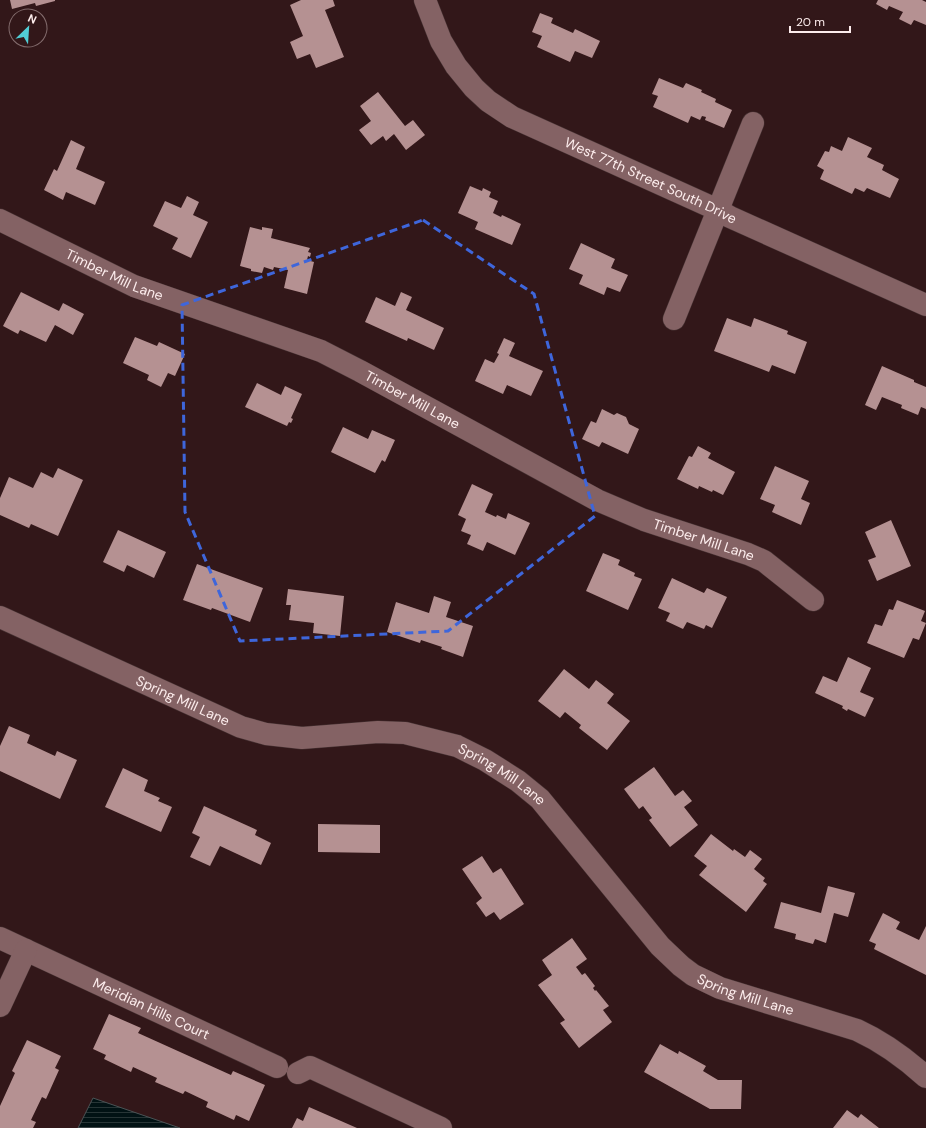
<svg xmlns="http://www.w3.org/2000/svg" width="926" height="1128" font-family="'DM Sans',sans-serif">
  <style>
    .water { fill: url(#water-rules); stroke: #4c5355 }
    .building { fill: #b59192 }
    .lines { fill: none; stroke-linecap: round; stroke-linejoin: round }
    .minor-casing { stroke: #463233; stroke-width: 23 }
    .minor { stroke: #846264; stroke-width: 22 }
    .marked { fill: none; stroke: #3e66db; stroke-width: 3; stroke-dasharray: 8 5; stroke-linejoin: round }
    .labels { text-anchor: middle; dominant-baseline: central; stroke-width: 4; stroke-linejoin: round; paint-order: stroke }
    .street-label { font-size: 14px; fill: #fcecec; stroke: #321719 }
  </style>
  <defs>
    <pattern id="water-rules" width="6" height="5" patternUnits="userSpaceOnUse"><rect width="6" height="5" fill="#011214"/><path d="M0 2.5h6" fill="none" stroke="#273536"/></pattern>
  </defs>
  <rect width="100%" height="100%" fill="#321719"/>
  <polygon class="water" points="93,1098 180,1128 78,1128"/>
  <g class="building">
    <polygon points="10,0 55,0 55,1 36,6 35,3 12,9"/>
    <polygon points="301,0 333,0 335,6 325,10 344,57 316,68 310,54 297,59 290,42 303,36 290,5"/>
    <polygon points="878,0 922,0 926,2 926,25 914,20 911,25 899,19 903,12 889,6 887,10 876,4"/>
    <polygon points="540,13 553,18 551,23 573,33 575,29 600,41 592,58 575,51 570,62 537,47 542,36 532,32"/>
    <polygon points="659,78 683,88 686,83 702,90 701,92 716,99 715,102 732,110 724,128 705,120 706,117 702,116 700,120 691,116 688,123 653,107 658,96 652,94"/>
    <polygon points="378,92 405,126 413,120 425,135 406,150 394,134 386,141 383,136 371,145 359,130 371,121 360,106"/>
    <polygon points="848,137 872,148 867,157 884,165 882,170 899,179 890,198 867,188 864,192 855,188 852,194 820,179 824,170 817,166 825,151 829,152 831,146 842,151"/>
    <polygon points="71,140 85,147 76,169 105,182 95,205 66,192 63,200 44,190 54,169 57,171"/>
    <polygon points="470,186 482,191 483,188 491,192 489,197 498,201 493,213 501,217 502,215 521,224 512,245 475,229 478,222 458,213"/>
    <polygon points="187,196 199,202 193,215 208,222 191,258 172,249 178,238 153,226 165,201 181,208"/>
    <polygon points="250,227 262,230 262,227 273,229 271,238 310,248 308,252 311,253 310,257 308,256 307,260 314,262 307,294 284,288 288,270 274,267 273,270 264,267 262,273 251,271 251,269 240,266"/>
    <polygon points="581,243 615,259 611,268 628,275 620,292 607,287 604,295 579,284 583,275 569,269"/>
    <polygon points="21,292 59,311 63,303 84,314 73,335 55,325 46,342 20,330 18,334 3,326"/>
    <polygon points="401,292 412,297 406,310 444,328 434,350 408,338 407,341 365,322 376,297 395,306"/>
    <polygon points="727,318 751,327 754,318 788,331 787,334 807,342 795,374 772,365 769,372 714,351"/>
    <polygon points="135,337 157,346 159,342 185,354 175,376 168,373 161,387 147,380 149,375 123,363"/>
    <polygon points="504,338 515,343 509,356 543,371 531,396 507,385 503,394 475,381 485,359 494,363 499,354 497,353"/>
    <polygon points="882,366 914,380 914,382 926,387 926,409 921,407 918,415 901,408 902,405 882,397 876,410 865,405"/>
    <polygon points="257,383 281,395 285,386 302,394 291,418 293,419 291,423 289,422 287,426 245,407"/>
    <polygon points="602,409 614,415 617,413 626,417 629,424 639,429 628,454 602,442 599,447 582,439 591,421 596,423"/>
    <polygon points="343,427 368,439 372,430 395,440 385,462 382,460 375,473 331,452"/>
    <polygon points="698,446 711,453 708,458 735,472 723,495 713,490 712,492 699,486 698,489 677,479 689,456 692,457"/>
    <polygon points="775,466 809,481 801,499 810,503 801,525 772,512 775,505 760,499"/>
    <polygon points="58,468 83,480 58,536 31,524 29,528 0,515 0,498 9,477 33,488 41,472 53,478"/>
    <polygon points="472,484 493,494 485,512 496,517 497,515 506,519 508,513 530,523 515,555 487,542 483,551 467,544 471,535 461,531 466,519 458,515"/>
    <polygon points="891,520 911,566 877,581 868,560 876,557 865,532"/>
    <polygon points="118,530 166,552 154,578 127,565 124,572 103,562"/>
    <polygon points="603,553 620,560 618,565 635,573 634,576 642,579 628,610 586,591"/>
    <polygon points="197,564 263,588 250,622 212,608 211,610 183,600"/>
    <polygon points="672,578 704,593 707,588 727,597 712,628 706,625 704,629 687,622 683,629 666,621 670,613 658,608"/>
    <polygon points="288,589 344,596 340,636 313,633 314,623 289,620 291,605 286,605"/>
    <polygon points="434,596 451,602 446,617 473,626 463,657 441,649 442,647 421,640 420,643 387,632 396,602 429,613"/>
    <polygon points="897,600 925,611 921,621 926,623 919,640 913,638 904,658 867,643 875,624 882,626 889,609 893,610"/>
    <polygon points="848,657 871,668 860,692 874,698 865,717 848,709 847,711 842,708 843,706 815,693 823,676 837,682"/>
    <polygon points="564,669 589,689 596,680 614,694 607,703 630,721 607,750 579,728 581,725 565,712 560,718 538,701"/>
    <polygon points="9,726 30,735 27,743 55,756 57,751 77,760 60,799 0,771 0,746"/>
    <polygon points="654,767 675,796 683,790 692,801 684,807 698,825 670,847 649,820 652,818 643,806 639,809 624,789"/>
    <polygon points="123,768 148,780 144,791 160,798 158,801 172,807 161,832 105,807"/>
    <polygon points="204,806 257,830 255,835 271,843 261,865 220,846 210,866 190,857 200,837 192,833"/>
    <polygon points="318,824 380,825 380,853 318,852"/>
    <polygon points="711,834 733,851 734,849 745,857 750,850 762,859 754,869 765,878 763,881 767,884 746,912 699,875 707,866 694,856"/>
    <polygon points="482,856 493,873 501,868 524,904 500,920 494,912 486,917 476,903 482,898 462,869"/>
    <polygon points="828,886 855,893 848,917 834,913 826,943 815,939 813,944 795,939 796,934 774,928 781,902 821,913"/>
    <polygon points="883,913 900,922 896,929 919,940 926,926 926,975 874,949 876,944 869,941"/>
    <polygon points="572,938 587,959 576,967 582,975 585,973 595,986 593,988 595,991 596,990 609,1006 603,1010 612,1022 579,1048 560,1023 565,1020 538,985 552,975 542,960"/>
    <polygon points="109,1014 141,1028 138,1033 231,1075 233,1071 265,1085 249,1121 236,1115 234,1120 206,1107 208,1102 185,1091 183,1094 155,1082 157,1078 133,1067 131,1072 104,1059 106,1055 93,1049"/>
    <polygon points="27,1040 61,1056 55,1068 59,1070 46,1099 42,1097 31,1120 36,1122 33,1128 0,1128 0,1106 15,1073 12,1071"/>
    <polygon points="660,1044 678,1054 679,1051 706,1066 703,1071 718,1080 742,1080 741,1109 710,1109 644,1072"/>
    <polygon points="309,1107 357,1128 292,1128 297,1118 303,1121"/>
    <polygon points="847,1110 858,1118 861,1114 879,1128 833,1128"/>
  </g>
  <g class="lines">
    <defs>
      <g id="minor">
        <path id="s1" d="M425,0L441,41L456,66L474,88L488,101L512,117L718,210L730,217L926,305"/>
        <path id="s2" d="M0,220L134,286L321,351L360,371L597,500L644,520L748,554L764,561L813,600"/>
        <polyline points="674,319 753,123"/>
        <path id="s3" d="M0,617L241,727L266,734L302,738L378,732L405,733L457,746L485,760L518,781L540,799L660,946L681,966L693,975L720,988L857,1030C883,1042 905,1058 926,1077"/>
        <path id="s4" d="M0,938L277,1067"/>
        <polyline points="0,1006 26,950"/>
        <polyline points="298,1073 310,1067 441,1128"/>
      </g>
    </defs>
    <use href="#minor" class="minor-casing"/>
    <use href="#minor" class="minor"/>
  </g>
  <path class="marked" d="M423,220L534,294L595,516L448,631L240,641L185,512L182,305Z"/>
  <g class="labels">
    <g class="street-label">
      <text stroke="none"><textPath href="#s1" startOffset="302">West 77th Street South Drive</textPath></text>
      <text stroke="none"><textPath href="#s2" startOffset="127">Timber Mill Lane</textPath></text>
      <text stroke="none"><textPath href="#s2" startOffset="451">Timber Mill Lane</textPath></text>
      <text stroke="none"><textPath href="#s2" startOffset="775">Timber Mill Lane</textPath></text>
      <text stroke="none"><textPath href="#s3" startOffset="201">Spring Mill Lane</textPath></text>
      <text stroke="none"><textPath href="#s3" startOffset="537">Spring Mill Lane</textPath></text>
      <text stroke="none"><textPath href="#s3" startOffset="873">Spring Mill Lane</textPath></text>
      <text stroke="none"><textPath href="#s4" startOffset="167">Meridian Hills Court</textPath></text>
    </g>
  </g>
  <g transform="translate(28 28) rotate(25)"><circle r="19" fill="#321719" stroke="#836c6d"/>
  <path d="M0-3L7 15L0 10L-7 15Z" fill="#51ccd5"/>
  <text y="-6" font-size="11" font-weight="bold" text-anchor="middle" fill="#fcecec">N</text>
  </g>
  <path d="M790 26v6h60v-6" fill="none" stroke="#fcecec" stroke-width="2"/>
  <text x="796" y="26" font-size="12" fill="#fcecec" stroke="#321719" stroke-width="3" paint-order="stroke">20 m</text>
</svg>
